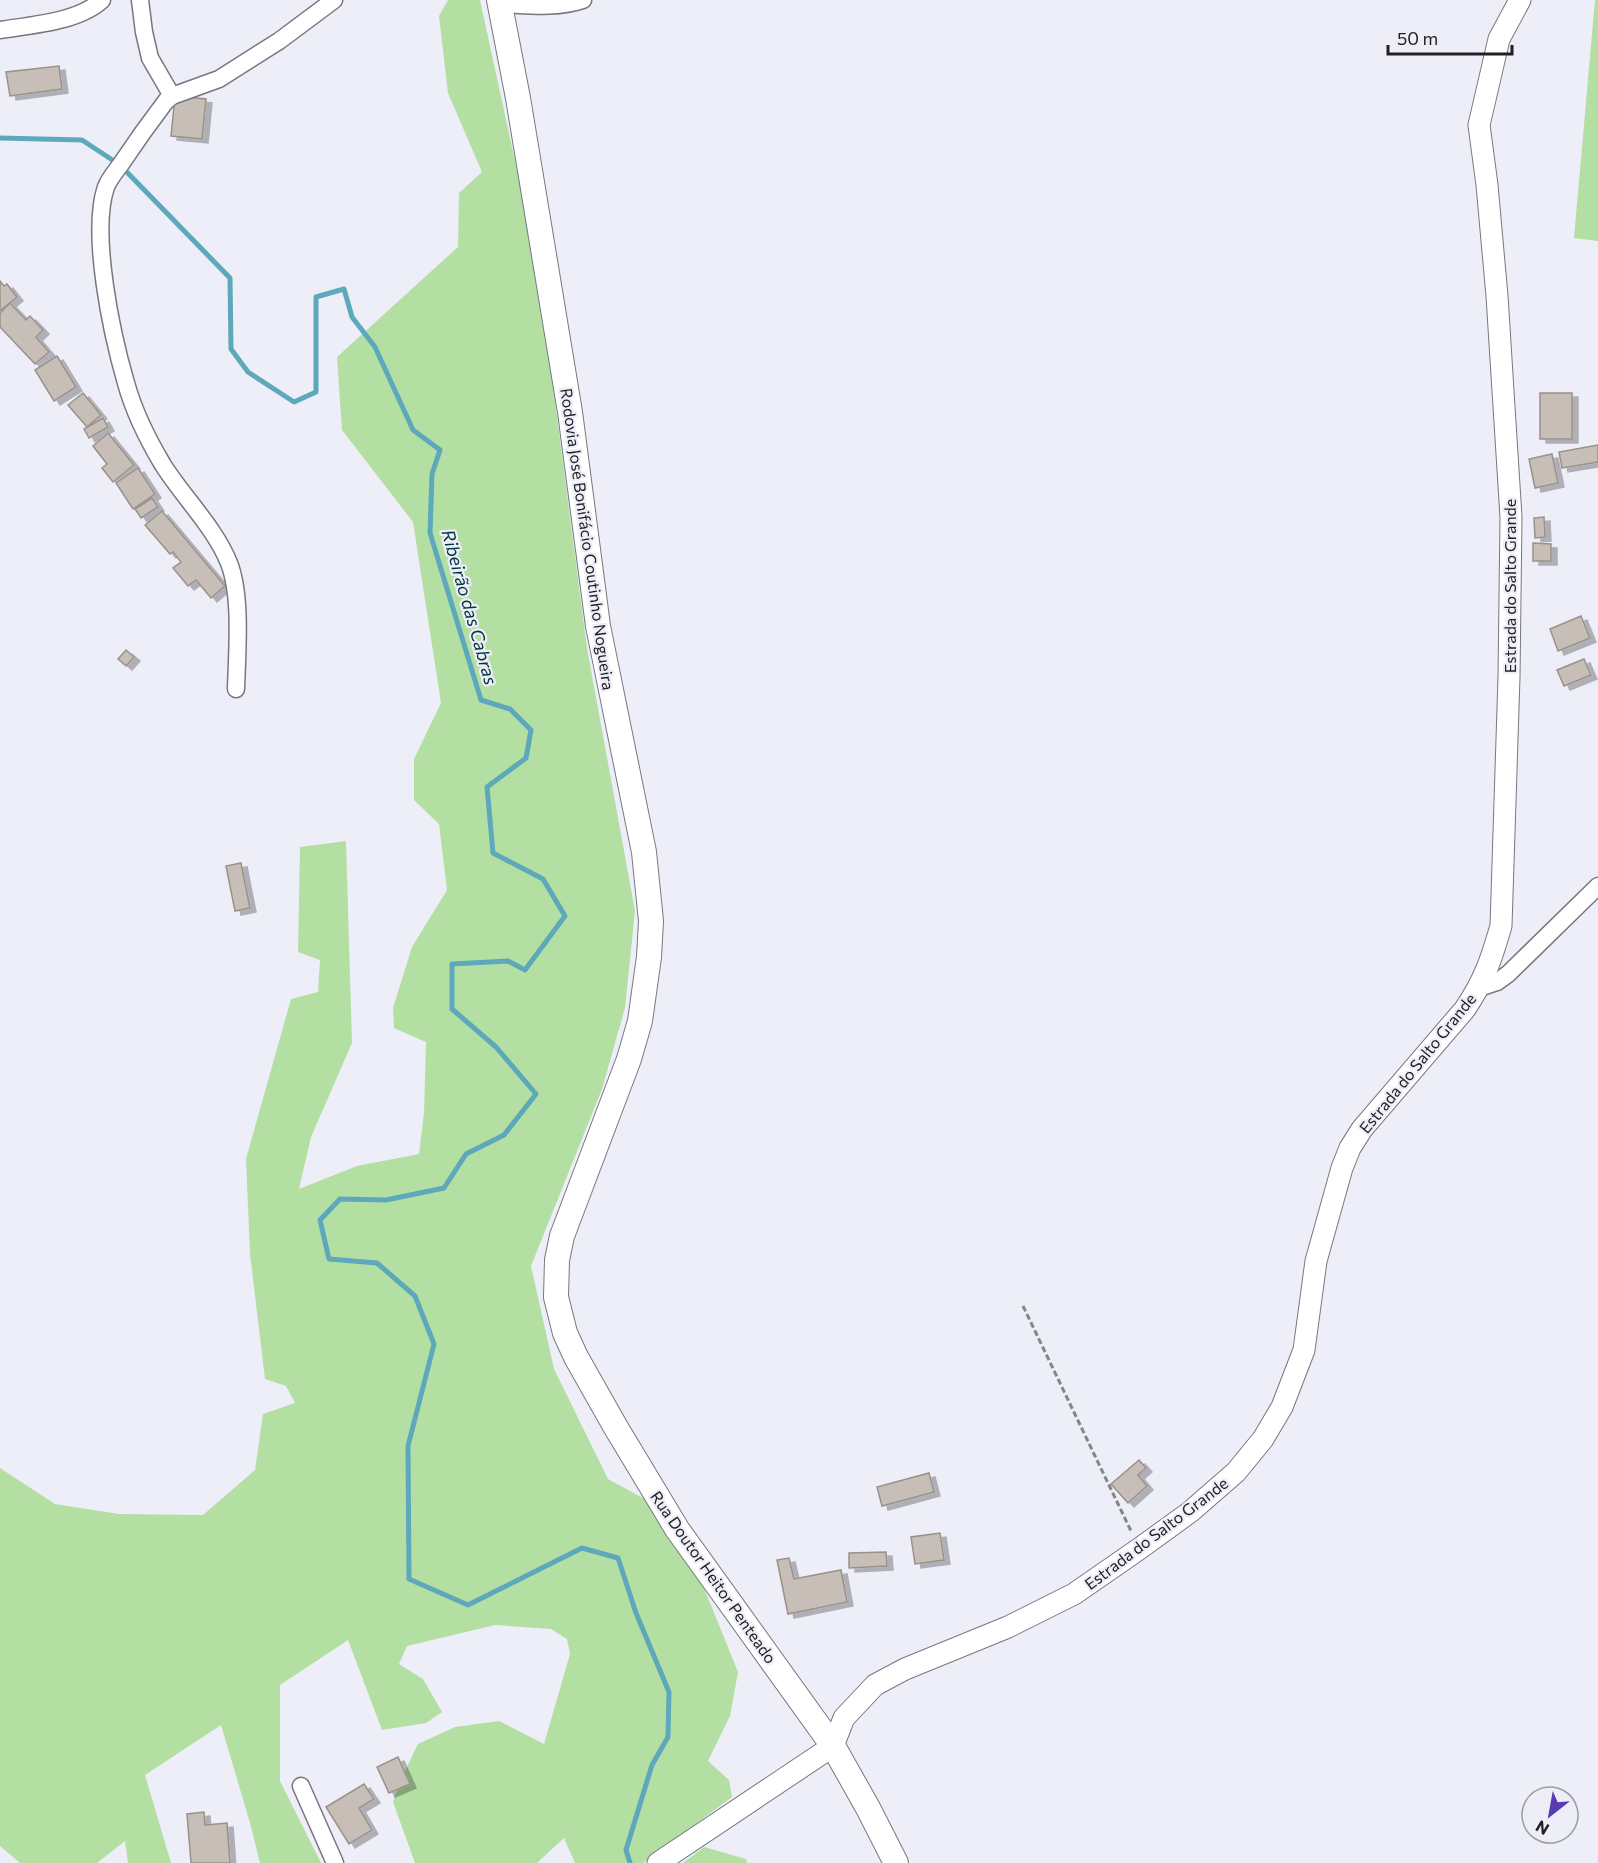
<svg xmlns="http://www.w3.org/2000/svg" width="1598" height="1863" font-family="Commissioner,sans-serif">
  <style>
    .green { fill: #b3dfa3 }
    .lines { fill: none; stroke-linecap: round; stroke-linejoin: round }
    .stream { stroke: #5da8ba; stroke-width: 5 }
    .building { fill: #c7beb7; stroke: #99918a; stroke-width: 1.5; filter: url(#shadow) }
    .minor-casing { stroke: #777780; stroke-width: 19 }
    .tertiary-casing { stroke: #777780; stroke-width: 23 }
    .secondary-casing { stroke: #777780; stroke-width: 26 }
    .path { stroke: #85858c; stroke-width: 3; stroke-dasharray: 6 3; stroke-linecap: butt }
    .minor { stroke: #fff; stroke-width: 16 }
    .tertiary { stroke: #fff; stroke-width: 21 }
    .secondary { stroke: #fff; stroke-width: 24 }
    .labels { text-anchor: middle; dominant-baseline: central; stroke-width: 4.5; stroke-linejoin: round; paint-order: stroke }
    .street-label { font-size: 16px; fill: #202024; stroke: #eeeef8 }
    .water-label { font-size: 18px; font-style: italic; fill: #00353e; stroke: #eeeef8 }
  </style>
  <defs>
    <filter id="shadow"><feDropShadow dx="6" dy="4" stdDeviation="0" flood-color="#0004"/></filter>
  </defs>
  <rect width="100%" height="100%" fill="#eeeef8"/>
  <g class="green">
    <polygon points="448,0 480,0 525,207 548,347 587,648 635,911 625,1008 602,1089 531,1266 554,1369 608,1479 652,1503 702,1583 738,1672 730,1716 708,1761 729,1780 732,1797 643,1863 575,1863 564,1838 537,1863 415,1863 393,1802 401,1779 418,1744 455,1727 499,1721 544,1744 570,1654 567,1639 551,1629 495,1625 407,1646 399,1664 423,1679 442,1712 426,1723 382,1730 348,1640 280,1685 280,1781 321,1863 260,1863 250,1823 221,1725 145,1775 171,1863 128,1863 125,1841 97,1863 20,1863 0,1846 0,1468 55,1504 119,1514 203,1515 255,1470 263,1414 295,1403 286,1386 265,1379 250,1254 246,1159 291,999 318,992 320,960 298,952 300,847 346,841 352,1043 311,1137 299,1189 357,1166 419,1154 424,1113 426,1042 394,1028 393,1008 412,947 447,890 439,824 414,800 414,759 441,703 413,522 342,430 337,357 458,247 459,193 482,172 448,93 439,16"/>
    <polygon points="1595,0 1598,0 1598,241 1574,238"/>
    <polygon points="704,1847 746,1859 747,1863 683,1863"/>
  </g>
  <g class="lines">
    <polyline class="stream" points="0,138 82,140 120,165 230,278 231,349 248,372 294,402 316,392 316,297 344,289 352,317 375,347 413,430 440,450 432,474 430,533 481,700 510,709 531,730 526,758 487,787 493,853 543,879 565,916 525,970 508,961 452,964 452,1009 496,1047 536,1094 504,1135 466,1154 444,1188 386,1200 340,1199 320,1220 329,1259 377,1263 415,1296 434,1344 408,1446 409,1579 468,1605 582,1548 618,1558 636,1613 669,1692 668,1737 652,1765 626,1850 630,1863"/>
  </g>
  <g class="building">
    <polygon points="59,66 62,89 10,96 6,72"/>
    <polygon points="175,96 206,99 202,139 171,136"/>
    <polygon points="0,281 4,286 7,284 17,297 0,311"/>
    <polygon points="10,303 26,320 30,316 43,330 36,337 49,352 35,364 0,327 0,313"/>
    <polygon points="57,356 76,387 54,401 35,370"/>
    <polygon points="83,393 101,415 87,427 68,405"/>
    <rect x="1540" y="393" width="32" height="46"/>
    <polygon points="103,418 108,427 89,438 84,429"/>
    <polygon points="108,433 134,465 113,482 102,468 107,464 93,446"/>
    <polygon points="1598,445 1598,462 1562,468 1559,452"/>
    <polygon points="1552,454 1558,483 1535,488 1529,459"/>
    <polygon points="138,468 155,494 133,509 116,483"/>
    <polygon points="152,498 158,507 141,518 135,509"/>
    <polygon points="162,511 225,586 211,598 196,580 188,586 173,568 181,562 173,552 170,554 145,525"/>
    <polygon points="1544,517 1545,537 1535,538 1534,518"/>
    <polygon points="1533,543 1551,544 1551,561 1533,561"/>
    <polygon points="1581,616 1590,638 1558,651 1550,629"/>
    <polygon points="126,650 134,657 126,666 118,659"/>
    <polygon points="1584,659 1591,675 1564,686 1557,670"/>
    <polygon points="241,863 250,908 235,911 226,866"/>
    <polygon points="1139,1460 1146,1468 1138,1475 1147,1486 1128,1503 1111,1484"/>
    <polygon points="929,1473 934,1492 882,1506 877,1487"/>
    <polygon points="940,1533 944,1560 915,1564 911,1537"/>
    <polygon points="886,1552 887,1566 849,1568 849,1553"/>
    <polygon points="789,1558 794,1579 841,1570 847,1602 788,1614 777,1560"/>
    <polygon points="398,1757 410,1784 389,1793 377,1767"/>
    <polygon points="364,1784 374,1799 359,1808 372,1830 349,1844 326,1807"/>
    <polygon points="204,1812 205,1825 227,1823 230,1863 191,1863 187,1814"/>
  </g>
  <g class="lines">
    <defs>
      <g id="minor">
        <polyline points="140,0 144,32 150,58 172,96"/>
        <path d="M500,4C528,5 556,9 583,0"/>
        <path d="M0,30C32,25 78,22 102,0"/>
        <path d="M236,689C237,653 242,596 229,563C215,528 184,498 163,465C148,440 134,412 126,383C112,335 90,233 106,187C109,179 116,171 121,164C135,143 150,122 166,101L172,96L219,79L279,41L334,0"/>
        <polyline points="1479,988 1497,982 1508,974 1598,886"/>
        <polyline points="301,1786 335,1863"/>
      </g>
      <path id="tertiary" d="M658,1863L833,1746L844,1718L875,1685L905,1669L1008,1627L1074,1594L1139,1549L1190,1512L1236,1472L1263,1439L1282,1407L1304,1350L1316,1261L1342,1168L1350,1148L1362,1129L1465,1009C1485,979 1491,960 1501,926L1509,677L1511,517L1497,296L1487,185L1479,125L1499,39L1520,0"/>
      <polyline id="secondary" points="499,0 518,98 570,412 598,626 644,852 651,921 649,957 640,1021 629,1059 562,1236 557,1260 556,1297 565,1333 576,1357 615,1426 677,1529 833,1746 868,1808 896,1863"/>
    </defs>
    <use href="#minor" class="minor-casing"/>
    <use href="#tertiary" class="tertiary-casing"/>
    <use href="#secondary" class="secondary-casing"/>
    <polyline class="path" points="1023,1306 1131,1531"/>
    <use href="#minor" class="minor"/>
    <use href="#tertiary" class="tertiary"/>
    <use href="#secondary" class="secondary"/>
  </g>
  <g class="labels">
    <g class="street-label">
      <text transform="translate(588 539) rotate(82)">Rodovia José Bonifácio Coutinho Nogueira</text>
      <text transform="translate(1509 586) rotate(-90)">Estrada do Salto Grande</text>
      <text transform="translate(1417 1063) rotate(-51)">Estrada do Salto Grande</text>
      <text transform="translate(1156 1533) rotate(-37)">Estrada do Salto Grande</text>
      <text transform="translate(714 1577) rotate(55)">Rua Doutor Heitor Penteado</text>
    </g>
    <g class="water-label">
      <text transform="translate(470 607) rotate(74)">Ribeirão das Cabras</text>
    </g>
  </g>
  <g transform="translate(1550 1815) rotate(211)"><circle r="28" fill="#eeeef8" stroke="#9c9ca3" stroke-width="1.5"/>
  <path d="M0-4.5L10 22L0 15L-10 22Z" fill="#583cb4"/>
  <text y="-9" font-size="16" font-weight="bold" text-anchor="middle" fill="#202024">N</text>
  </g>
  <path d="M1388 45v9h124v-9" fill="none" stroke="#202024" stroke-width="3"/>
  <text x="1397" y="45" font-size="18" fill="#202024" stroke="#eeeef8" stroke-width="4.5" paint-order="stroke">50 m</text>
</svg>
